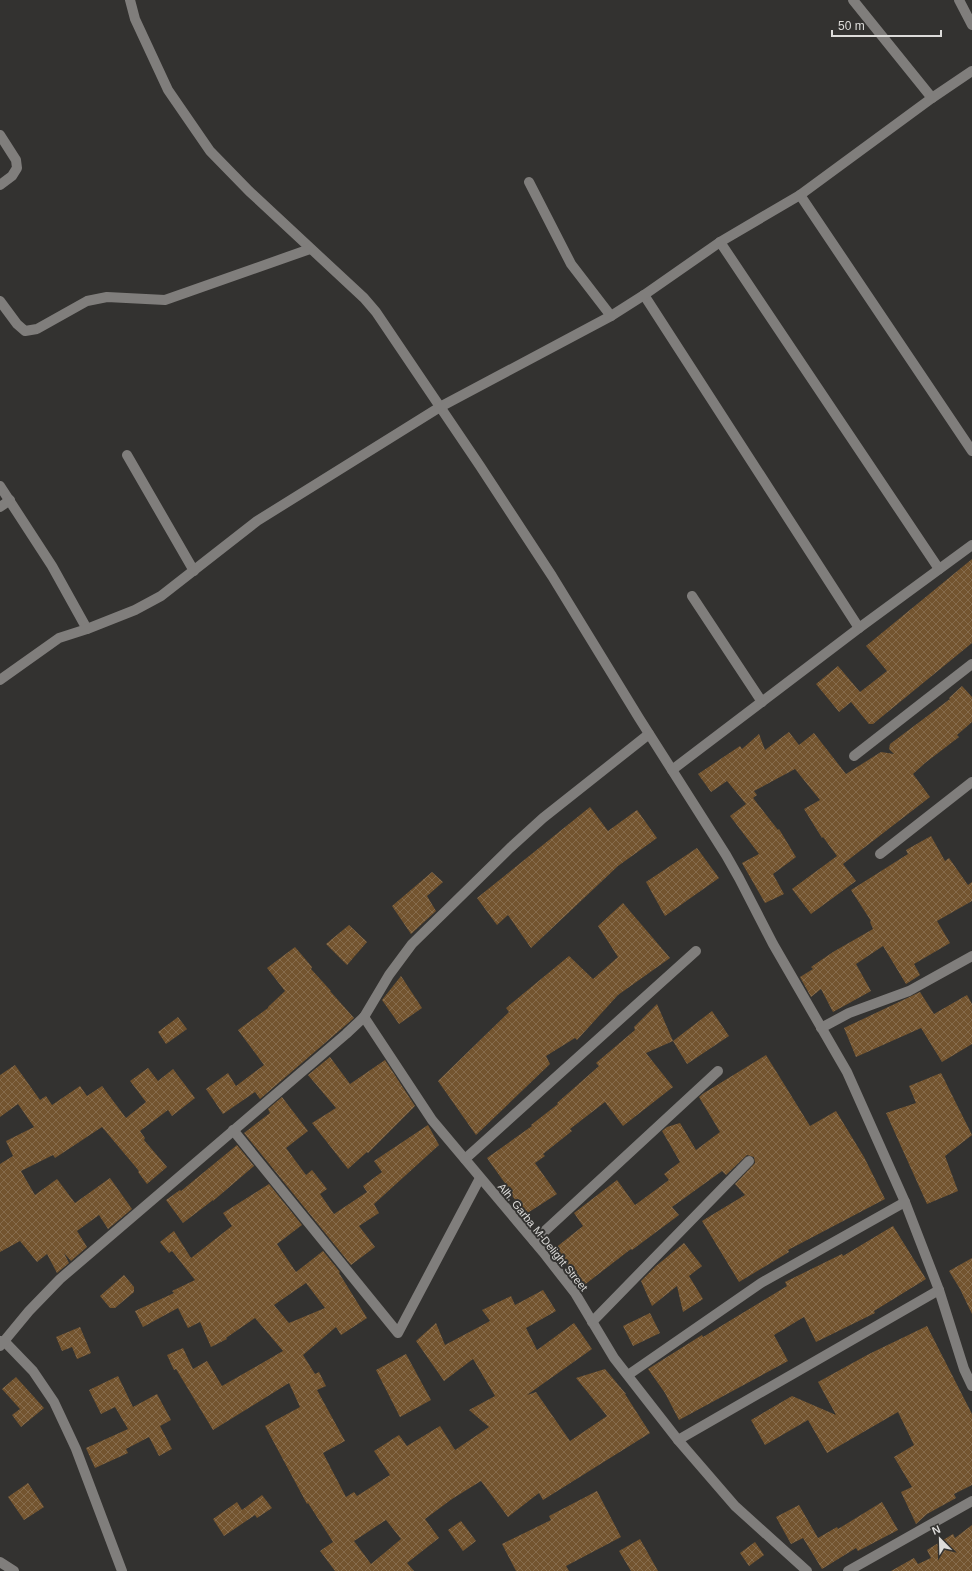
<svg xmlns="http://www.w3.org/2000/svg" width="972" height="1571" font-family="Arial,sans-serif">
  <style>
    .building { fill: url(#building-cross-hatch); fill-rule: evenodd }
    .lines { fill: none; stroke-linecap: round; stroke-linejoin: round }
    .street { stroke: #807e7c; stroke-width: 10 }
    .labels { text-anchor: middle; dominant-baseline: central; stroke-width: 4; stroke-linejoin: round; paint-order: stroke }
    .street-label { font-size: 11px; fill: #dddcda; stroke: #333230 }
  </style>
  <defs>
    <pattern id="building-cross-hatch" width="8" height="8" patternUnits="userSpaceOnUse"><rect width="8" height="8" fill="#73542f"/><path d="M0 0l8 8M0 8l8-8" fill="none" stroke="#866c4d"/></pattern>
  </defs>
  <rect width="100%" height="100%" fill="#333230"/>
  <g class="building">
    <polygon points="972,559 972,643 873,724 869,724 851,702 839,712 816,684 838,666 860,692 887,671 866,646"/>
    <polygon points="962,686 972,697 972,722 957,735 959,737 925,763 913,774 930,797 843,864 856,881 811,914 792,889 837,856 823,837 822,838 804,809 820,800 795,769 754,791 757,795 753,798 778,830 779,829 796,857 773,874 784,894 765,903 742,863 759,854 730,816 746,804 727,781 711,792 698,774 740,746 742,749 759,734 765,750 789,732 799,745 814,733 846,774 881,752 894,754 889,749 890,744 950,699 949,698"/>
    <polygon points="590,807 608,831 637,810 657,838 618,866 531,948 508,915 497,925 477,898"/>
    <polygon points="931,836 945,861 949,858 968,885 972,882 972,901 937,921 950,943 914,964 920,975 906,984 883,946 856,964 871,991 833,1012 821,989 811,997 800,977 813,969 811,967 833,952 873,929 870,922 871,921 851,890 908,854 906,850"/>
    <polygon points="697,848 719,878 665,916 646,882"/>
    <polygon points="432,872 443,882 427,896 436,911 411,934 392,906"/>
    <polygon points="623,903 670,958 618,995 577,1040 575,1038 546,1056 550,1064 476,1135 438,1081 509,1012 506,1008 569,956 593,979 618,957 598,926"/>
    <polygon points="349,925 367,942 347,965 326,944"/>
    <polygon points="295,947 312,967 311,969 331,991 330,991 354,1018 260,1099 255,1092 223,1114 206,1089 228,1073 236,1086 264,1065 238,1030 268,1008 268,1007 285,991 267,968"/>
    <polygon points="401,976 422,1008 399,1024 382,1000"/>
    <polygon points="920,992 934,1014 967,995 972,1004 972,1044 942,1062 921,1028 856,1057 844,1028"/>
    <polygon points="657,1004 673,1041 646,1053 673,1087 623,1126 605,1102 570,1129 572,1131 543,1154 545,1156 535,1163 557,1194 526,1214 506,1188 507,1186 487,1158 532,1126 531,1125 558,1104 557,1103 599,1066 596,1063 635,1030 634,1027"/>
    <polygon points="712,1011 729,1036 687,1064 673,1041"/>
    <polygon points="178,1017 187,1029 166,1044 158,1032"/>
    <polygon points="766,1055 810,1126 836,1111 864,1157 885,1199 788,1250 789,1252 739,1282 702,1221 745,1195 735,1184 755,1163 754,1157 747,1155 726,1175 722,1171 672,1207 679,1215 632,1250 631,1249 583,1286 554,1249 583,1226 574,1213 617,1180 635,1205 669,1180 664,1174 680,1162 662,1131 667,1127 680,1123 696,1150 720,1132 699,1097 704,1093"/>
    <polygon points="330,1057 350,1084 385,1060 415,1106 368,1153 367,1152 348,1169 312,1123 336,1108 308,1075"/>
    <polygon points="15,1065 40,1100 46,1096 52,1105 80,1086 87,1096 102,1086 126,1118 146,1102 130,1081 148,1068 158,1081 173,1069 195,1098 172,1116 168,1110 140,1131 145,1138 144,1140 167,1167 147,1184 138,1172 139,1171 102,1127 55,1158 53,1155 21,1171 35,1195 57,1179 75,1203 110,1178 132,1209 108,1229 99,1215 77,1231 87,1247 71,1261 64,1253 69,1263 57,1273 47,1254 37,1262 20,1241 0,1252 0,1164 13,1156 6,1141 34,1127 18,1104 0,1117 0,1075"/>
    <polygon points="941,1073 972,1135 945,1156 958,1191 927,1204 886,1113 916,1103 909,1086"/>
    <polygon points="282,1097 308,1131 286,1148 306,1175 312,1170 327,1189 320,1194 334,1214 367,1192 363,1186 382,1172 374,1161 428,1125 439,1145 374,1204 379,1213 359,1226 375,1247 351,1265 244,1133 270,1113 268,1109"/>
    <polygon points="237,1145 254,1166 213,1201 213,1200 183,1223 166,1200 180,1190 181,1191"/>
    <path d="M269,1184L302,1225L277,1244L296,1272L323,1251L340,1272L339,1273L367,1318L341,1335L336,1327L303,1355L315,1374L319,1372L326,1386L317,1390L345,1441L323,1453L346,1497L354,1492L357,1496L390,1475L374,1451L399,1435L407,1446L440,1426L455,1450L489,1427L469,1410L495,1396L473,1359L444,1381L416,1341L436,1323L445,1345L490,1321L482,1310L511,1296L515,1305L543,1290L556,1311L526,1328L537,1350L574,1323L592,1349L527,1395L536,1392L570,1441L607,1416L576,1378L605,1369L626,1394H625L650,1433L543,1500L539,1493L508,1517L481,1481L452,1499L425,1519L439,1538L407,1563L414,1571H335L320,1551L333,1542L308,1503L307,1504L265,1426L300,1407L289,1383L213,1430L176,1369L174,1370L167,1355L183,1348L193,1369L207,1361L222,1386L283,1351L255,1318L226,1338L227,1339L211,1347L200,1322L188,1328L178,1308L143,1327L135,1311L174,1293L172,1291L195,1280L172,1251L169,1253L160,1242L174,1231L191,1258L232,1226L223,1213ZM306,1283L325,1308L289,1323L274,1305ZM386,1520L401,1539L371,1564L354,1541Z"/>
    <polygon points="893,1226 926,1279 874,1311 875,1313 816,1342 804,1317 774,1335 788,1361 679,1420 665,1393 648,1369 702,1335 703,1337 787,1286 785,1282 842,1254 843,1256"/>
    <polygon points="684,1243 702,1266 689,1276 703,1299 683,1312 677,1286 652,1306 641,1281 656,1266"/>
    <polygon points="972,1258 972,1314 960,1289 949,1271"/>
    <polygon points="124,1275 134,1287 134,1292 115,1308 110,1308 100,1296"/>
    <polygon points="650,1313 660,1333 633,1346 623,1326"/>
    <polygon points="927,1326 972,1414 972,1485 954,1494 956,1498 927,1514 916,1524 901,1492 912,1487 894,1457 914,1445 898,1412 827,1453 808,1420 765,1445 751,1420 792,1396 836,1415 818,1382 869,1354"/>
    <polygon points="80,1327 91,1353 77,1359 72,1347 62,1351 56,1337"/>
    <polygon points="406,1354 431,1400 400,1417 376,1370"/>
    <polygon points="118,1376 133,1407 157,1394 171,1420 160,1426 172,1449 159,1456 149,1437 126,1449 128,1453 95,1468 86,1448 128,1429 115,1407 101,1414 89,1390"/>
    <polygon points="16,1377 44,1408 21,1427 12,1415 20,1409 2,1389"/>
    <polygon points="28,1483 44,1507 24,1520 8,1497"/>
    <polygon points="597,1491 621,1537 566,1566 569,1571 516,1571 502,1544 551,1520 549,1516"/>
    <polygon points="262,1495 272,1508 257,1518 255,1515 224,1536 213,1519 237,1502 242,1510"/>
    <polygon points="882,1502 898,1530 858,1551 856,1548 822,1569 803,1538 791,1544 776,1517 799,1505 818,1538 837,1527 838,1529"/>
    <polygon points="461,1521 476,1541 463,1551 448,1530"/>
    <polygon points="972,1525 972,1571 891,1571 914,1558 918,1564 931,1558 927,1550 953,1534 955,1538"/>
    <polygon points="640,1539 658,1571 631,1571 619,1551"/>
    <polygon points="755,1542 764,1555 749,1566 740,1553"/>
  </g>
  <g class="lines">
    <g class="street">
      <polyline points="130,0 135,19 168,90 210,151 249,191 364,298 376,312 480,466 552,576 639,718 726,855 739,878 773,944 847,1072 905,1202 939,1290 964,1369 972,1386"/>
      <polyline points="853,0 932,98"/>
      <polyline points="959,0 972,25"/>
      <polyline points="0,135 16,160 17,168 12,176 0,185"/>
      <polyline points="529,182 571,264 611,316"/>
      <polyline points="800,195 972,451"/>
      <polyline points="720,242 939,569"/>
      <polyline points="644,295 859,628"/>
      <polyline points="0,301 17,324 25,331 37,329 87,301 107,297 165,300 310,249"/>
      <polyline points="127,455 194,571"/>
      <polyline points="0,486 52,566 87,629"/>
      <polyline points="0,507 10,500"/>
      <polyline points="692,596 762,702"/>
      <polyline points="0,680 59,638 87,629 135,610 161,596 257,521 440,407 611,316 644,295 720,242 800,195 932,98 972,71"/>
      <polyline points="854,756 972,664"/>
      <polyline points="672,770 859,628 972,545"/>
      <polyline points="880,854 972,782"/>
      <polyline points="364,1017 432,1120 543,1252 575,1293 614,1358 678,1440 735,1506 807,1571"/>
      <polyline points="821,1028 849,1013 909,991 972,956"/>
      <polyline points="233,1130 398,1333 480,1178"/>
      <polyline points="465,1159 696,951"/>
      <polyline points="534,1241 718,1071"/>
      <polyline points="592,1322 749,1161"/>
      <polyline points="0,1341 5,1342 33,1371 54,1402 76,1449 122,1571"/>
      <polyline points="0,1346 29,1311 60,1279 346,1034 364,1017 389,975 412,944 510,848 543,818 649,734"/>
      <polyline points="628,1375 761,1283 905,1202"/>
      <polyline points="678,1440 939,1290"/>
      <polyline points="0,1562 14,1571"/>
      <polyline points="848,1571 972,1501"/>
    </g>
  </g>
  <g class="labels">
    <g class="street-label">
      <text transform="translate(543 1237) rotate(51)">Alh. Garba M-Delight Street</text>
    </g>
  </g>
  <g transform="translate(940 1539) rotate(337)" stroke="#333230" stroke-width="3" paint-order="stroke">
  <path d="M0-3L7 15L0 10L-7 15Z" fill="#dddcda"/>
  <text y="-6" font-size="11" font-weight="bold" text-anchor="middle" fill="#dddcda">N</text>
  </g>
  <path d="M832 30v6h109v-6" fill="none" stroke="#dddcda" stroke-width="2"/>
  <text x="838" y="30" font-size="12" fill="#dddcda" stroke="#333230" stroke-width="3" paint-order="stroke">50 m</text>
</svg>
